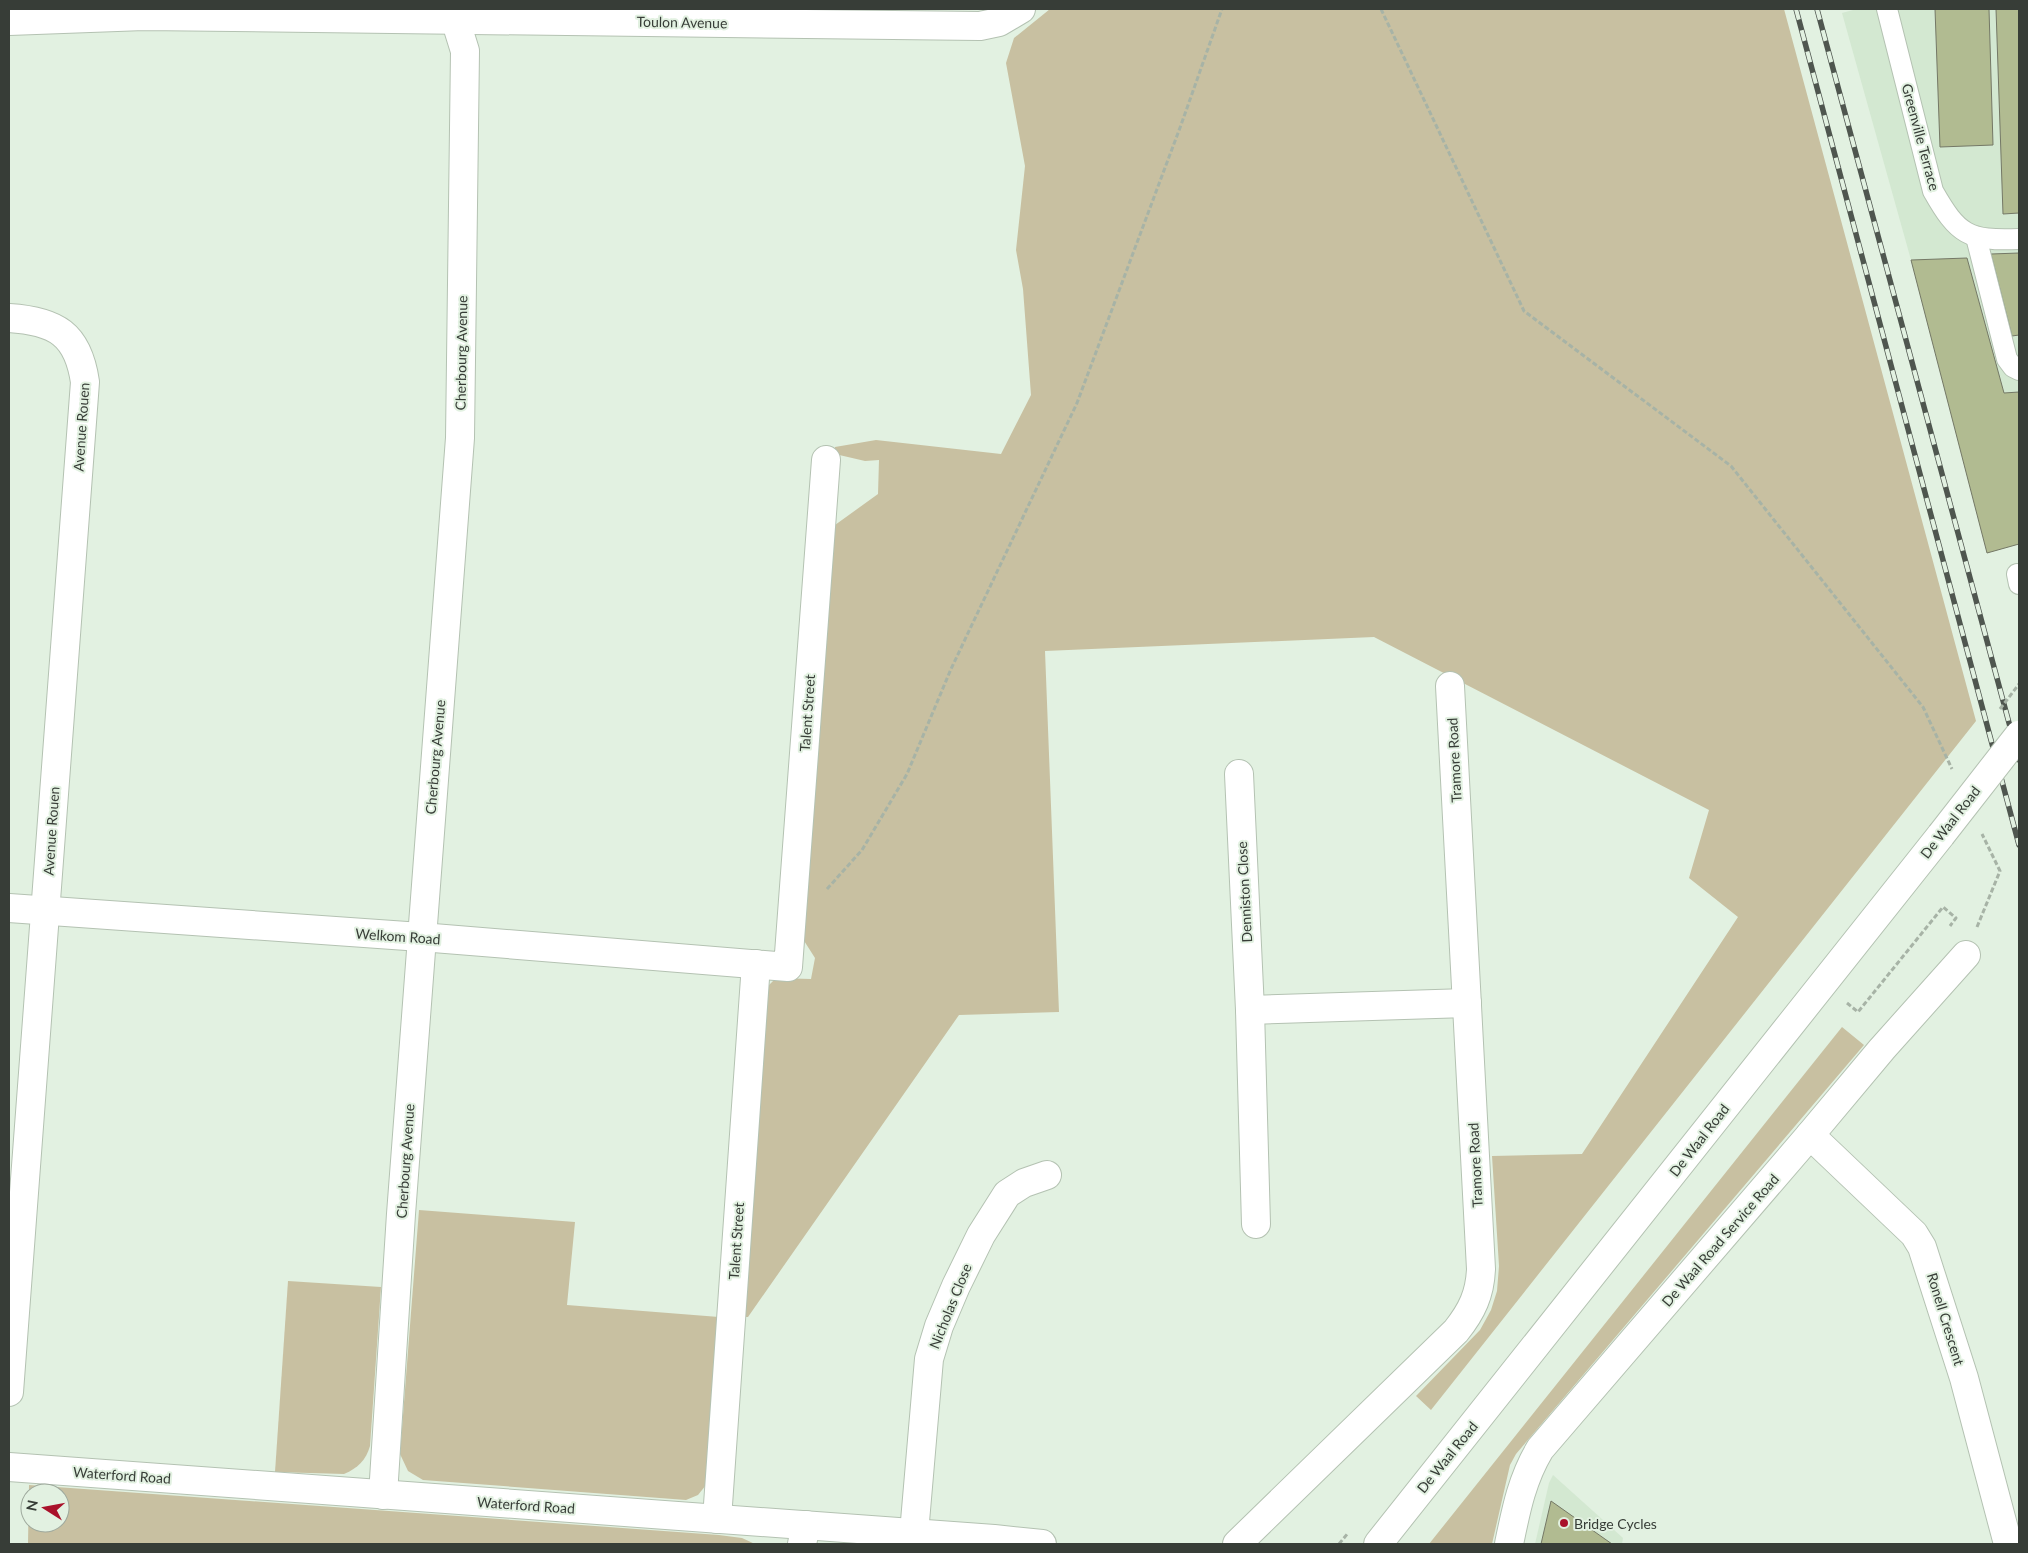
<svg xmlns="http://www.w3.org/2000/svg" width="2028" height="1553" font-family="Lato,sans-serif">
  <style>
    .built { fill: #d3e8d1 }
    .green { fill: #c8c0a1; fill-rule: evenodd }
    .building { fill: #b1bb91; stroke: #747866 }
    .lines { fill: none; stroke-linecap: round; stroke-linejoin: round }
    .service-casing { stroke: #b4c2b2; stroke-width: 22 }
    .minor-casing { stroke: #b4c2b2; stroke-width: 30 }
    .tertiary-casing { stroke: #b4c2b2; stroke-width: 30 }
    .secondary-casing { stroke: #b4c2b2; stroke-width: 30 }
    .path { stroke: #a7b3a6; stroke-width: 3; stroke-dasharray: 5 2.5; stroke-linecap: butt }
    .service { stroke: #fff; stroke-width: 20 }
    .minor { stroke: #fff; stroke-width: 28 }
    .tertiary { stroke: #fff; stroke-width: 28 }
    .secondary { stroke: #fff; stroke-width: 28 }
    .rail-casing { stroke: #4f564f; stroke-width: 5.5 }
    .rail { stroke: #e2f1e1; stroke-width: 4; stroke-dasharray: 11; stroke-linecap: butt }
    .secondary-bridge-casing { stroke: #b4c2b2; stroke-width: 30; stroke-linecap: butt }
    .path-bridge { stroke: #a7b3a6; stroke-width: 3; stroke-dasharray: 5 2.5; stroke-linecap: butt }
    .secondary-bridge { stroke: #fff; stroke-width: 28 }
    .poi-dot { fill: #a9112a; stroke: #e2f1e1; stroke-width: 2 }
    .labels { text-anchor: middle; dominant-baseline: central; stroke-width: 4; stroke-linejoin: round; paint-order: stroke }
    .street-label { font-size: 14px; fill: #373d37; stroke: #e2f1e1 }
    .poi-label { font-size: 14px; fill: #373d37; stroke: #e2f1e1; text-anchor: start }
  </style>
  <rect width="100%" height="100%" fill="#e2f1e1"/>
  <g class="built">
    <polygon points="1857,9 2019,9 2019,544 1987,553 1911,260 1842,13"/>
    <polygon points="1553,1475 1623,1538 1622,1544 1535,1544 1549,1483"/>
  </g>
  <g class="green">
    <polygon points="1050,9 1784,9 1976,721 1431,1410 1416,1396 1480,1330 1491,1310 1497,1291 1499,1266 1492,1156 1582,1154 1738,917 1689,878 1709,810 1374,637 1045,651 1059,1012 959,1015 748,1317 741,1317 767,987 776,978 811,979 815,958 801,936 835,525 878,494 879,460 865,461 835,454 835,447 876,440 1001,454 1031,395 1023,289 1016,250 1025,166 1006,63 1014,38"/>
    <polygon points="1842,1027 1864,1045 1516,1454 1510,1465 1492,1544 1429,1544"/>
    <polygon points="419,1210 575,1222 567,1305 719,1317 706,1485 698,1495 686,1500 423,1480 408,1471 400,1454"/>
    <path d="M288,1281L381,1287L370,1446C366,1460 358,1468 344,1474L275,1472Z"/>
    <path d="M29,1485L719,1535L742,1538L755,1544H28ZM30,1493H60V1523H30Z"/>
  </g>
  <g class="building">
    <polygon points="1935,9 1989,9 1993,145 1940,147"/>
    <polygon points="1996,9 2019,9 2019,213 2003,214"/>
    <polygon points="2019,253 2019,335 2012,336 1991,254"/>
    <polygon points="1967,258 2004,393 2019,392 2019,544 1987,553 1911,260"/>
    <polygon points="1551,1501 1612,1544 1541,1544"/>
  </g>
  <g class="lines">
    <defs>
      <g id="service">
        <path d="M1887,9L1933,191C1958,235 1968,241 2019,239"/>
        <polyline points="1976,237 2007,359 2013,367 2019,370"/>
        <polyline points="2017,574 2019,584"/>
      </g>
      <g id="minor">
        <polyline points="9,21 144,16 980,26 999,22 1021,9"/>
        <path d="M9,318C56,321 78,334 85,382L9,1392"/>
        <polyline points="1239,774 1250,1010 1256,1224"/>
        <polyline points="9,908 421,937 788,967 826,460"/>
        <polyline points="1250,1010 1467,1003"/>
        <polyline points="1810,1135 1914,1234 1922,1247 1964,1378 2008,1544"/>
        <polyline points="383,1495 401,1214 460,438 465,51 452,9"/>
        <polyline points="717,1519 756,964"/>
        <polyline points="914,1533 929,1359 939,1326 956,1286 981,1235 1007,1194 1024,1183 1047,1175"/>
        <polyline points="802,1544 806,1525"/>
        <path d="M1237,1544L1456,1331C1472,1311 1480,1294 1481,1269L1450,686"/>
        <path d="M1509,1544C1516,1510 1522,1479 1540,1449L1810,1135L1882,1049L1966,955"/>
      </g>
      <polyline id="tertiary" points="9,1467 994,1539 1042,1544"/>
      <polyline id="secondary" points="1378,1544 1941,835"/>
    </defs>
    <use href="#service" class="service-casing"/>
    <use href="#minor" class="minor-casing"/>
    <use href="#tertiary" class="tertiary-casing"/>
    <use href="#secondary" class="secondary-casing"/>
    <g class="path">
      <polyline points="1381,9 1524,311 1731,466 1923,707 1952,769"/>
      <polyline points="827,889 862,850 907,774 951,669 1077,403 1181,125 1222,9"/>
      <polyline points="1977,927 2000,871 1982,834"/>
      <polyline points="1847,1003 1858,1012 1943,907 1956,918 1950,926"/>
      <polyline points="1339,1544 1348,1533"/>
    </g>
    <use href="#service" class="service"/>
    <use href="#minor" class="minor"/>
    <use href="#tertiary" class="tertiary"/>
    <use href="#secondary" class="secondary"/>
    <defs>
      <g id="rail">
        <polyline points="1796,9 2019,845"/>
        <polyline points="1817,9 2019,760"/>
      </g>
    </defs>
    <use href="#rail" class="rail-casing"/>
    <use href="#rail" class="rail"/>
    <defs>
      <polyline id="secondary-bridge" points="1941,835 2019,735"/>
    </defs>
    <use href="#secondary-bridge" class="secondary-bridge-casing"/>
    <polyline class="path-bridge" points="2000,709 2019,684"/>
    <use href="#secondary-bridge" class="secondary-bridge"/>
  </g>
  <circle class="poi-dot" cx="1564" cy="1523" r="5"/>
  <g class="labels">
    <g class="street-label">
      <text transform="translate(682 22) rotate(1)">Toulon Avenue</text>
      <text transform="translate(1921 137) rotate(75)">Greenville Terrace</text>
      <text transform="translate(461 353) rotate(-89)">Cherbourg Avenue</text>
      <text transform="translate(81 427) rotate(-86)">Avenue Rouen</text>
      <text transform="translate(807 713) rotate(-86)">Talent Street</text>
      <text transform="translate(435 757) rotate(-85)">Cherbourg Avenue</text>
      <text transform="translate(1454 760) rotate(-93)">Tramore Road</text>
      <text transform="translate(1950 822) rotate(-52)">De Waal Road</text>
      <text transform="translate(51 831) rotate(-86)">Avenue Rouen</text>
      <text transform="translate(1244 892) rotate(-93)">Denniston Close</text>
      <text transform="translate(398 936) rotate(4)">Welkom Road</text>
      <text transform="translate(1699 1140) rotate(-52)">De Waal Road</text>
      <text transform="translate(405 1161) rotate(-86)">Cherbourg Avenue</text>
      <text transform="translate(1475 1165) rotate(-93)">Tramore Road</text>
      <text transform="translate(1720 1240) rotate(-49)">De Waal Road Service Road</text>
      <text transform="translate(736 1241) rotate(-86)">Talent Street</text>
      <text transform="translate(950 1306) rotate(-68)">Nicholas Close</text>
      <text transform="translate(1946 1319) rotate(73)">Ronell Crescent</text>
      <text transform="translate(1447 1457) rotate(-51)">De Waal Road</text>
      <text transform="translate(122 1475) rotate(4)">Waterford Road</text>
      <text transform="translate(526 1505) rotate(4)">Waterford Road</text>
    </g>
    <g class="poi-label">
      <text x="1574" y="1523">Bridge Cycles</text>
    </g>
  </g>
  <rect width="2028" height="1553" fill="none" stroke="#373d37" stroke-width="20"/>
  <g transform="translate(45 1508) rotate(281)"><circle r="24" fill="#e2f1e1" stroke="#9ea99d"/>
  <path d="M0-4L9 19L0 12L-9 19Z" fill="#a9112a"/>
  <text y="-8" font-size="14" font-weight="bold" text-anchor="middle" fill="#373d37">N</text>
  </g>
</svg>
